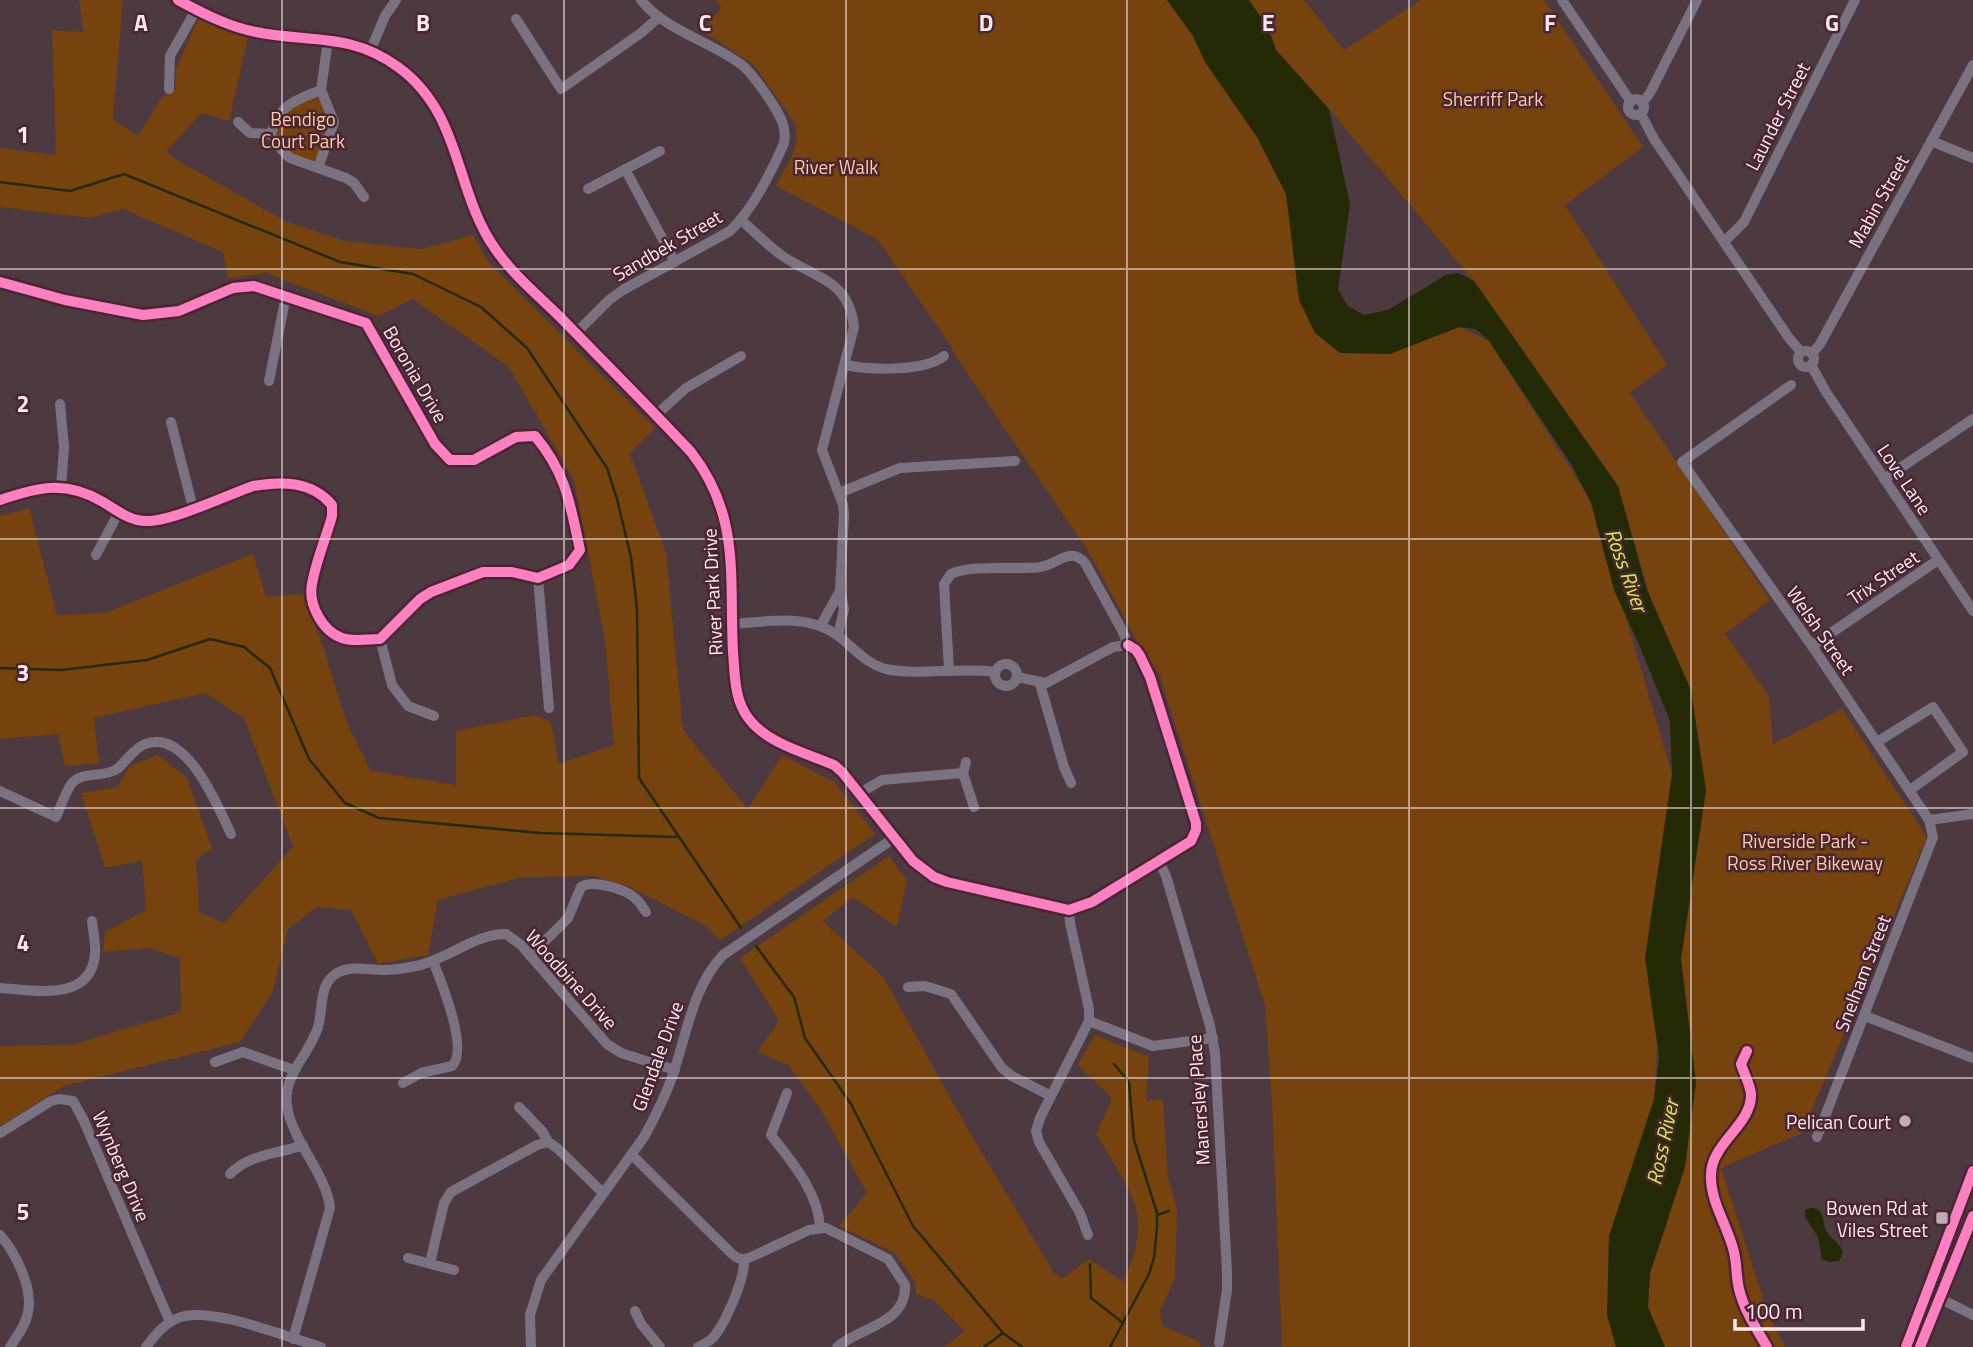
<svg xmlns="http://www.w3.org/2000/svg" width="1973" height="1347" font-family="'Titillium Web',sans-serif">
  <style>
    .green { fill: #76430e }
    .water { fill: #252a06 }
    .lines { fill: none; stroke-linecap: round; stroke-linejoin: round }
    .stream { stroke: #252a06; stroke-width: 2.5 }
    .minor { stroke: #7a7281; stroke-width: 10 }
    .major { stroke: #7d7081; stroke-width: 12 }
    .cycleway-casing { stroke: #492632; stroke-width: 15 }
    .cycleway { stroke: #ff80c0; stroke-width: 10 }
    .grid { fill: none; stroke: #fce9ee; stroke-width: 2; stroke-opacity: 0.55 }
    .poi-dot { fill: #bfabb1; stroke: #492632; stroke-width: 2.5 }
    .labels { text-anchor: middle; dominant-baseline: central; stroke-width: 5; stroke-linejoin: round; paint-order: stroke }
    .park-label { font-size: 19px; fill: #fbcaa3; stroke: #492632 }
    .street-label { font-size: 19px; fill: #fce9ee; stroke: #492632 }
    .poi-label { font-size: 19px; fill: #fce9ee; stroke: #492632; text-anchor: end }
    .water-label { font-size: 21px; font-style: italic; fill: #ceef44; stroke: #492632 }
    .grid-label { font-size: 23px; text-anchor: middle; font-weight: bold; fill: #fce9ee; stroke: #492632; stroke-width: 5; stroke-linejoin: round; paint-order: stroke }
  </style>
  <rect width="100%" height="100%" fill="#4d3940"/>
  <g class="green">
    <polygon points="79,0 123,0 113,120 138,136 162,97 175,91 176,70 198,19 248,37 229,121 201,113 167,151 175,159 287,222 344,241 422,249 473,235 489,263 655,428 630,453 666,553 683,730 748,809 782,755 834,782 875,834 720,940 704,925 630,887 594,876 522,877 438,900 428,955 378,964 351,910 317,907 288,929 273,991 240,1042 64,1086 0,1126 0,1046 71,1045 181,1012 180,958 149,948 103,952 105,932 146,910 142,861 105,868 81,793 118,787 130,766 158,755 187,778 212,848 196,859 199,912 224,923 293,847 244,718 205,693 94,718 99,763 65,766 58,734 0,739 0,516 29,508 57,615 105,613 253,554 266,597 303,594 324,649 346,721 371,771 456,785 456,731 534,715 551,722 559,764 614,745 605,640 574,480 509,367 413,299 378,316 266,273 228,279 223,252 123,209 90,218 0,207 0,148 56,155 52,30 84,32"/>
    <polygon points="716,0 1167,0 1193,36 1205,62 1257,137 1286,194 1315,333 1340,353 1390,354 1459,327 1489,341 1592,503 1672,774 1654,1099 1621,1347 1282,1347 1272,1105 1265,1006 1159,674 1135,637 1088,551 959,361 947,340 877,239 776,186 792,156 797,139 795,123 753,64 702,31 721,8"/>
    <polygon points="1249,0 1304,0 1344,50 1421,0 1544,0 1643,147 1565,205 1667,365 1630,393 1770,600 1725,634 1769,696 1773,744 1842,709 1927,837 1802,1133 1721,1168 1768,1314 1785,1347 1665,1347 1648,1307 1650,1273 1667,1224 1696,1083 1681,959 1706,790 1618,486 1474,281 1329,109 1276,50 1268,27"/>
    <polygon points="316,98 322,101 330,117 319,154 313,162 292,156 279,139 277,127 288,109"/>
    <path d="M889,856L907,880L897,927L853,897L823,921L884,978L966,1126L1054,1273L1062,1279L1089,1259L1123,1282C1131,1264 1139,1243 1138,1223C1138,1195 1110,1158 1096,1134L1112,1098L1078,1065L1095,1035L1149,1057L1146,1101L1163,1099L1168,1178L1177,1208L1175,1278L1160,1310L1162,1326L1198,1341L1201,1347H945L965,1331L933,1300L915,1293L916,1283L895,1253L839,1226L867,1193L821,1110L788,1065L757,1052L779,1021L740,958Z"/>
  </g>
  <g class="water">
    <polygon points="1167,0 1249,0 1268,27 1276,50 1329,109 1350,204 1338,290 1348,306 1364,315 1388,310 1446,275 1458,273 1474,281 1618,486 1647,590 1691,690 1706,790 1681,959 1696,1083 1685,1167 1650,1273 1648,1307 1665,1347 1616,1347 1607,1315 1609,1236 1654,1099 1659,1057 1645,958 1672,774 1670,721 1640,647 1614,590 1591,503 1571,464 1489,341 1476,329 1459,327 1390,354 1340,353 1315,333 1299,300 1286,194 1257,137 1205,62 1193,36"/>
    <path d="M1811,1208C1816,1209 1818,1208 1821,1213C1824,1217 1823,1224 1826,1230C1830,1239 1839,1241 1843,1252L1839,1261L1828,1262L1822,1259L1818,1237L1805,1217V1210Z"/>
  </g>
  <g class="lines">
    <g class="stream">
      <polyline points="0,182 70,191 124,174 340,262 413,274 481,307 527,348 607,468 617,499 631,557 637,609 639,778 741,928"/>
      <polyline points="0,668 61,670 147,660 210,639 244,647 270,668 309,759 345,803 379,818 541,833 676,837"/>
      <polyline points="756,946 794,997 805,1038 851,1104 913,1226 1003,1333 1022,1347"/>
      <polyline points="1157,1215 1169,1211"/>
      <polyline points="1090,1264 1091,1298 1122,1322"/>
      <polyline points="984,1347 1003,1333"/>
      <polyline points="1110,1347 1149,1274 1154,1258 1157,1227 1157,1213 1134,1140 1129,1082 1114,1064"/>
    </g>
    <g class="minor">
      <path d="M178,0C202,13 229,27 256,32C310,43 350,32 398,67C463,114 454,192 496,250C514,276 540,297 562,319C605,363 649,407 691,452C741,516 729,577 733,652C735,675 734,700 749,719C768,744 806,753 834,765L842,772L913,861L934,877L947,882L1069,910L1092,902L1191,841L1196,830V823L1150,677L1140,656L1136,650L1128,645"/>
      <polyline points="1562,0 1631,102"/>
      <polyline points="516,19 561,89 641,33 659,17"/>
      <polyline points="371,49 385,16 396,0"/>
      <polyline points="169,89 170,56 196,10"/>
      <path d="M321,90C294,101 280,104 271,134L279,147L290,158L346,178L354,183L364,197"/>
      <circle cx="1636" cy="107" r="8"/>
      <polyline points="1642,103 1650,93 1697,0"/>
      <polyline points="1641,114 1654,139 1789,338 1801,352"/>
      <polyline points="238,122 250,133 271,134"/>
      <polyline points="1931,141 1973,158"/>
      <polyline points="318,168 334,122 321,90 328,40"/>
      <polyline points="625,169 675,262"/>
      <polyline points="588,189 660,151"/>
      <path d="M741,220C755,232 768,246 784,257C817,279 849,280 854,327L822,450L843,505L844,514L840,591L844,609L838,635"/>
      <polyline points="1724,242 1744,222 1855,0"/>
      <path d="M0,282L65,300L143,315L179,311L233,288L254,286L366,323L435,444L450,460H474L516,437L535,436C566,473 570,503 580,550L569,565L538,578L512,572H483L431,592L420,599L380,639C369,639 352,642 342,638C322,631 308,604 312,584C316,561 326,538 332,516V505C312,481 282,481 253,486C228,495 170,522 146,521C130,521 116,510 103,502C66,480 38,487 0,500"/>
      <path d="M576,333L609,300L623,290L730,231C753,209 771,173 784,143C787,127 780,116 772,103C763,90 754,75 742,65C710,41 666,31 641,0"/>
      <circle cx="1806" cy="359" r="8"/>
      <polyline points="1812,354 1820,344 1973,65"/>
      <path d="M845,365C870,370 924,372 944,356"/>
      <polyline points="1811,365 1826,392 1973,611"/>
      <polyline points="269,381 286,296"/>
      <polyline points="1791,385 1682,462 1812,646 1929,820 1933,837 1817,1137"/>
      <polyline points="60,404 64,447 61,487"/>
      <polyline points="656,415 686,388 741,356"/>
      <polyline points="171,422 193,508"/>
      <polyline points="1884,479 1973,419"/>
      <polyline points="839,493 900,468 1015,461"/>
      <polyline points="96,555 119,512"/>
      <polyline points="538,578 549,708"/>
      <path d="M731,624C767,622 807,613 837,635C853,647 866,664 886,669C917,676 960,667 994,672"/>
      <polyline points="821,625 840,591"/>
      <polyline points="380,639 392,685 408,706 434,716"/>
      <polyline points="1812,646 1938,560"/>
      <circle cx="1006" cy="675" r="11"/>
      <path d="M949,669L944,584L951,574C972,564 1016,570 1041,567C1058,564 1070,546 1085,563L1122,630L1128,645"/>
      <polyline points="1017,677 1046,683 1113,647 1128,645"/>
      <polyline points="1040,684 1064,767 1071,783"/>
      <polyline points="1877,742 1933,707 1963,752 1910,790"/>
      <polyline points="966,762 963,773 974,807"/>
      <path d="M0,791L56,817C61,807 65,792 72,783C82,771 104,778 117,769C127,761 133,749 145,744C187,728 218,807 231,834"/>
      <polyline points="860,793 882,780 963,773"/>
      <polyline points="1929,820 1973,814"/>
      <polyline points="1159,861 1166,876 1210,1026 1215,1053 1227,1271 1227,1290 1219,1343"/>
      <polyline points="1069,910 1070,923 1089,1009 1089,1021 1040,1118 1036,1131 1039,1142 1080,1213 1088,1235"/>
      <path d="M530,956L568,918L581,887C592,879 625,889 635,898C640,902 643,908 646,912"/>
      <polyline points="908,987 925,986 951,994 1002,1068 1012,1076 1051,1096"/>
      <path d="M0,988C34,990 91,1003 95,954C96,943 93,931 92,921"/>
      <polyline points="1865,1016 1973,1058"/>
      <polyline points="1089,1021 1153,1046 1213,1038"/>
      <polyline points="215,1062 243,1052 294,1070"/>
      <path d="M403,1083L421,1073L452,1066C469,1050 441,981 433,961"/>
      <path d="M787,1093L771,1135C792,1162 818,1192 820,1227"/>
      <polyline points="519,1107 542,1131 548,1142 557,1148 603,1193"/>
      <polyline points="0,1133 51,1101 59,1099 73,1101 83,1119 170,1322"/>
      <path d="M632,1155L730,1252C737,1259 742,1261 751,1257L809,1230L826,1228L888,1259L905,1285C907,1324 860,1327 837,1347"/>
      <path d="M230,1174C251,1153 276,1155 303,1145"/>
      <path d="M0,1235C16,1253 33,1288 28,1312C26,1325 17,1336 10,1347"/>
      <polyline points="408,1258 454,1270"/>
      <polyline points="430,1263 444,1203 451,1192 537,1145 548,1142"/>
      <polyline points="1941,1299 1973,1315"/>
      <polyline points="635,1311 641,1324 660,1347"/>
      <path d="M293,1339L330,1208C326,1172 291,1140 287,1105C283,1074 310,1054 318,1027C323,1010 319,988 333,976C347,964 367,970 384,970C395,970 406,968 416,966C446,960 477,933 506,934L521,945L607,1044L621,1053L675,1070"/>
      <path d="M146,1347C155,1335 164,1324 178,1318C209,1305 286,1337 321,1347"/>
      <path d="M531,1347L530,1315L541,1280L644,1137C656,1115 668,1092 675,1068C688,1028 694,986 723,955L894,838"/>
      <path d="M698,1347C705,1344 712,1340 716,1334C727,1319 745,1278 744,1260"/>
    </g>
    <g class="major">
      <polyline points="1906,1347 1973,1171"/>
      <polyline points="1920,1347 1973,1216"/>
    </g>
    <defs>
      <g id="cycleway">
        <path d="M178,0C202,13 229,27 256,32C310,43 350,32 398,67C463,114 454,192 496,250C514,276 540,297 562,319C605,363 649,407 691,452C741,516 729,577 733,652C735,675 734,700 749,719C768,744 806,753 834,765L842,772L913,861L934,877L947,882L1069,910L1092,902L1191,841L1196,830V823L1150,677L1140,656L1136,650L1128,645"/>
        <path d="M0,282L65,300L143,315L179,311L233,288L254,286L366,323L435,444L450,460H474L516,437L535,436C566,473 570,503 580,550L569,565L538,578L512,572H483L431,592L420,599L380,639C369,639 352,642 342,638C322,631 308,604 312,584C316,561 326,538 332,516V505C312,481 282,481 253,486C228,495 170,522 146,521C130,521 116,510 103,502C66,480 38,487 0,500"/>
        <path d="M1747,1051L1741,1064C1744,1074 1750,1084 1751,1094C1752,1125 1711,1143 1711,1175C1710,1202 1728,1226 1734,1252C1737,1264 1736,1277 1739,1289C1744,1310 1756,1328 1767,1347"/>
        <polyline points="1906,1347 1973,1171"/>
        <polyline points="1920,1347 1973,1216"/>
      </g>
    </defs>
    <use href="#cycleway" class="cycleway-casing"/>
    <use href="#cycleway" class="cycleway"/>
  </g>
  <path class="grid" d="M282,0V1347M564,0V1347M846,0V1347M1127,0V1347M1409,0V1347M1691,0V1347M0,269H1973M0,539H1973M0,808H1973M0,1078H1973"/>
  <g class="poi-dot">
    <circle cx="1905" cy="1121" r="7"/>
    <rect x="1935" y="1211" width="14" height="14" rx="3.5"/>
  </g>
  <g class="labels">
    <g class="park-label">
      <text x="1493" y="98">Sherriff Park</text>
      <text x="303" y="118">Bendigo<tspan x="303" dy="22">Court Park</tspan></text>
      <text x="836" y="166">River Walk</text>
      <text x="1805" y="840">Riverside Park -<tspan x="1805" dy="22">Ross River Bikeway</tspan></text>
    </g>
    <g class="street-label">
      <text transform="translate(1777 116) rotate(-63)">Launder Street</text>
      <text transform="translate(1878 201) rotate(-61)">Mabin Street</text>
      <text transform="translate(667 245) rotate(-30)">Sandbek Street</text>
      <text transform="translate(416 374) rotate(60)">Boronia Drive</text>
      <text transform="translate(1905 479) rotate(56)">Love Lane</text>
      <text transform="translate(1883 577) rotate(-34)">Trix Street</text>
      <text transform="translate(712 592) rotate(-93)">River Park Drive</text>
      <text transform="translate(1821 630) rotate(55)">Welsh Street</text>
      <text transform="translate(1862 973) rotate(-69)">Snelham Street</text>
      <text transform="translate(572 979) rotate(48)">Woodbine Drive</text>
      <text transform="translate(657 1056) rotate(-70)">Glendale Drive</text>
      <text transform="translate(1198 1100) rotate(-94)">Manersley Place</text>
      <text transform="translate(122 1166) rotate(67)">Wynberg Drive</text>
    </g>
    <g class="poi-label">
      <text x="1891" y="1121">Pelican Court</text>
      <text x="1928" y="1207">Bowen Rd at<tspan x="1928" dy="22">Viles Street</tspan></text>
    </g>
    <g class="water-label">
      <text transform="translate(1627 570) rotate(70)">Ross River</text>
      <text transform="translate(1662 1142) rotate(-78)">Ross River</text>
    </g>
  </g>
  <g class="grid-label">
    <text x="141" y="31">A</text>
    <text x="423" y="31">B</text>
    <text x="705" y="31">C</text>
    <text x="986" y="31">D</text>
    <text x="1268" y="31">E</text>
    <text x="1550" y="31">F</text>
    <text x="1832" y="31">G</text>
    <text x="23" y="143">1</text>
    <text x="23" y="412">2</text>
    <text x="23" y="681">3</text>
    <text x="23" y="951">4</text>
    <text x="23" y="1220">5</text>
  </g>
  <path d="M1735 1319v10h128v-10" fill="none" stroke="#fce9ee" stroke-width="3.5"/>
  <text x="1745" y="1319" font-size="21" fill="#fce9ee" stroke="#492632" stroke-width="5" paint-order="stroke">100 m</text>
</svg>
